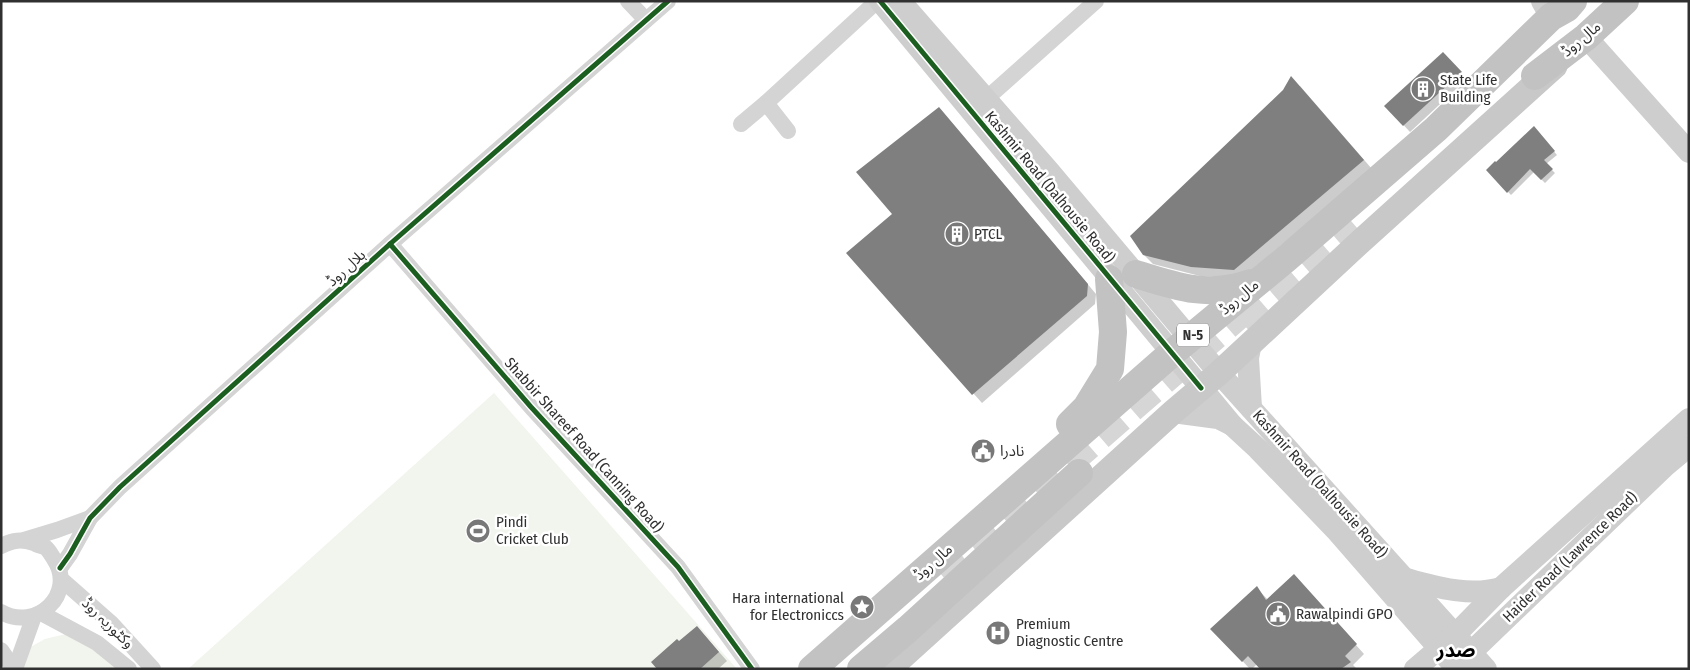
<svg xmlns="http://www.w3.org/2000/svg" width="1690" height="670" font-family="'Fira Sans Condensed','Noto Sans Arabic',sans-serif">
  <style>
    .green { fill: #f1f5ed }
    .shadow { fill: #0003 }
    .building { fill: #7f7f7f }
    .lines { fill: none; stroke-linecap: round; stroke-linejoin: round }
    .highway-tunnel { stroke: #d6d6d6; stroke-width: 28; stroke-dasharray: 28 14; stroke-linecap: butt }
    .street { stroke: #d4d4d4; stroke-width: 16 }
    .secondary { stroke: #cecece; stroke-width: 22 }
    .primary { stroke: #c8c8c8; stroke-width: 25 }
    .highway { stroke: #c2c2c2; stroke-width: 28 }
    .cycleway-casing { stroke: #fff; stroke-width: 8 }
    .cycleway { stroke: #1b5e20; stroke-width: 5 }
    .labels { text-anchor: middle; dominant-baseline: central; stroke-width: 5; stroke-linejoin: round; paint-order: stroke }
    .shield { fill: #fff; stroke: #6e6e6e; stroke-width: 1 }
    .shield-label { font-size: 14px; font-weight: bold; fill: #303030 }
    .street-label { font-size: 15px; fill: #303030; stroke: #fff }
    .poi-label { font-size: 15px; fill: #303030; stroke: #fff; text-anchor: start }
    .district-label { font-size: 20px; font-weight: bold; fill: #000; stroke: #fff }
  </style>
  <rect width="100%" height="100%" fill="#fff"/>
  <g class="green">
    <polygon points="494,393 737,669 188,669"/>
    <polygon points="70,633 94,644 117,669 22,669 27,649 45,639"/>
  </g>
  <g class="shadow">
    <polygon points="1443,54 1467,79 1410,132 1386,106"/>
    <polygon points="1300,86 1372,169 1242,278 1200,276 1153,264 1144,255"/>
    <polygon points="939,108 1096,294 1095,304 982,403 848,253 893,215"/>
    <polygon points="1537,131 1557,155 1546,164 1555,173 1545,183 1534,172 1511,195 1487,170"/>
    <polygon points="1302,584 1364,654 1353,665 1357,669 1261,669 1257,664 1252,669 1250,669 1212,629 1257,588 1268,600"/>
    <polygon points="705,636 727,661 718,669 659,669 679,643"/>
  </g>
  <g class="building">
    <polygon points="1443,52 1462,72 1403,126 1384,106"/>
    <polygon points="1291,76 1364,160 1234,270 1191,267 1143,255 1130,236 1283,90"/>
    <polygon points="939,107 1088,284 1087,296 972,395 846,253 892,214 856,172"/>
    <polygon points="1534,126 1555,151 1544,160 1553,169 1541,180 1530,169 1507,193 1486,170 1495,161 1496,162"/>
    <polygon points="1294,574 1357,644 1345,656 1351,662 1341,669 1260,669 1248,656 1242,662 1210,629 1257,586 1266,600"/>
    <polygon points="697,626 719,652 700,669 657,669 651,662 677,639 679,641"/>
  </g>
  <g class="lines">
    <g class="highway-tunnel">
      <polyline points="1245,326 1358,229"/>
      <polyline points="940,573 979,541 1254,302"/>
    </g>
    <g class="street">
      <polyline points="628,1 646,20"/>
      <polyline points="986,99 1096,1"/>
      <polyline points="766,103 788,131"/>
      <polyline points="741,124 766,103 877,1"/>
      <polyline points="390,244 531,407 678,567 752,669"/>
      <polyline points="24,540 57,530 90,518"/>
      <path d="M1,546C13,540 21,539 34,543C37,545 42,546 45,547C49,550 52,556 54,559C77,594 36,632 1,612"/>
      <polyline points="60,568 70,554 90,518 120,487 390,244 668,1"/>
      <polyline points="61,579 111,623 153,669"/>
      <polyline points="41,613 97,643 129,669"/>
      <polyline points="1,650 14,669"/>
      <polyline points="15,669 34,616"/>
    </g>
    <g class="secondary">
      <polyline points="880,1 1232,425 1258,449 1336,530 1457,669"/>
      <polyline points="900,1 1048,170 1219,373 1486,669"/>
      <polyline points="1542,1 1551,17"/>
      <polyline points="1586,37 1689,152"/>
      <polyline points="1251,343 1248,358 1251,408"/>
      <polyline points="1173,412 1218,418 1232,425"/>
      <path d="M1406,579C1437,587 1469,597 1501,588"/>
      <polyline points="1461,662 1665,466 1689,446"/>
      <polyline points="1415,669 1456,634 1501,588 1689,419"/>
    </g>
    <polyline class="primary" points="889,669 1173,412 1219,373 1360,242 1555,66"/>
    <g class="highway">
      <polyline points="1535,76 1586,37 1625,1"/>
      <path d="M1136,274C1177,287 1209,298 1251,283"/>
      <polyline points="1070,424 1086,408 1110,369 1113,332 1109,279"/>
      <polyline points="812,669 1172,353 1287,258 1436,129 1551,17 1567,8 1573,1"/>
      <polyline points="861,669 908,629 1079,473"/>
    </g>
    <defs>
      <g id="cycleway">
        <polyline points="880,1 1201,388"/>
        <polyline points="390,244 531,407 678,567 752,669"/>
        <polyline points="60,568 70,554 90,518 120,487 390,244 668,1"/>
      </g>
    </defs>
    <use href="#cycleway" class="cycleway-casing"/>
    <use href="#cycleway" class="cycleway"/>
  </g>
  <defs>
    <symbol id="building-disc" viewBox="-11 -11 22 22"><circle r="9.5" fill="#787878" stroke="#fff"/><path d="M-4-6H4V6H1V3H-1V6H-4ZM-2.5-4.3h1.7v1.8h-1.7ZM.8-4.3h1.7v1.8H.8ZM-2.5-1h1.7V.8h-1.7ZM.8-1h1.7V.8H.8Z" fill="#fff"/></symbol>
    <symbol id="civic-disc" viewBox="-11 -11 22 22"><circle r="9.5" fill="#787878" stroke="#fff"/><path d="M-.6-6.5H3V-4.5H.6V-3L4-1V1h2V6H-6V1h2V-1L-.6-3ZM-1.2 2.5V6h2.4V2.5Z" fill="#fff"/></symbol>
    <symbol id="stadium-disc" viewBox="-11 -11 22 22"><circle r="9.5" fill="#787878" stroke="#fff"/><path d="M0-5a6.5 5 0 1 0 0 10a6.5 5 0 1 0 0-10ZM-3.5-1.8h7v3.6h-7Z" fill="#fff"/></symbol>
    <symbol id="sight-disc" viewBox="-11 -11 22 22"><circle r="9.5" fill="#787878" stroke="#fff"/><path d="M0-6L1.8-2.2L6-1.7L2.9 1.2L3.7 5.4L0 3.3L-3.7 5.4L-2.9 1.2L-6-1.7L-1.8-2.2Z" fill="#fff"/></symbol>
    <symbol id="hospital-disc" viewBox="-11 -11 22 22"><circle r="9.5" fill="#787878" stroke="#fff"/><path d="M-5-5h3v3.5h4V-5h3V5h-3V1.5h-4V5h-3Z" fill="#fff"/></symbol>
  </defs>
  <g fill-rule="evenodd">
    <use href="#building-disc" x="1409" y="75" width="28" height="28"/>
    <use href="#building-disc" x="943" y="220" width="28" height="28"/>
    <use href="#civic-disc" x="969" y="437" width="28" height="28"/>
    <use href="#stadium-disc" x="464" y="517" width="28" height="28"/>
    <use href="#sight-disc" x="848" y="593" width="28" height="28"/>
    <use href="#civic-disc" x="1264" y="600" width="28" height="28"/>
    <use href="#hospital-disc" x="984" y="619" width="28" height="28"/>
  </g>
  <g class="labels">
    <rect class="shield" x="1177" y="323.5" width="32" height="23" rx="4"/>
    <g class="shield-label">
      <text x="1193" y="335">N-5</text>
    </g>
    <g class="street-label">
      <text transform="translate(1581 39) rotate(-40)">مال روڈ</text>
      <text transform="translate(1050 187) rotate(50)">Kashmir Road (Dalhousie Road)</text>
      <text transform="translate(346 268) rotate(-42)">ہلال روڈ</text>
      <text transform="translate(1239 297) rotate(-40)">مال روڈ</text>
      <text transform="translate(584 445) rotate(48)">Shabbir Shareef Road (Canning Road)</text>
      <text transform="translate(1320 484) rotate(48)">Kashmir Road (Dalhousie Road)</text>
      <text transform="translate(1570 557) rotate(-44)">Haider Road (Lawrence Road)</text>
      <text transform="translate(933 562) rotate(-42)">مال روڈ</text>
      <text transform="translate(108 623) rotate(44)">وکٹوریہ روڈ</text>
    </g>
    <g class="poi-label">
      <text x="1440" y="80">State Life<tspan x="1440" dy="17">Building</tspan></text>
      <text x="974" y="234">PTCL</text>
      <text x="1000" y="451">نادرا</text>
      <text x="496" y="522">Pindi<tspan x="496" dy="17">Cricket Club</tspan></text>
      <text x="844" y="598" text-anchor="end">Hara international<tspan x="844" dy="17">for Electroniccs</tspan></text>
      <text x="1296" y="614">Rawalpindi GPO</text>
      <text x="1016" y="624">Premium<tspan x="1016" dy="17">Diagnostic Centre</tspan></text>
    </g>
    <g class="district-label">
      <text x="1456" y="650">صدر</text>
    </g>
  </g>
  <rect width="1690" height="670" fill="none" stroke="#303030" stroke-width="5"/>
</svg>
